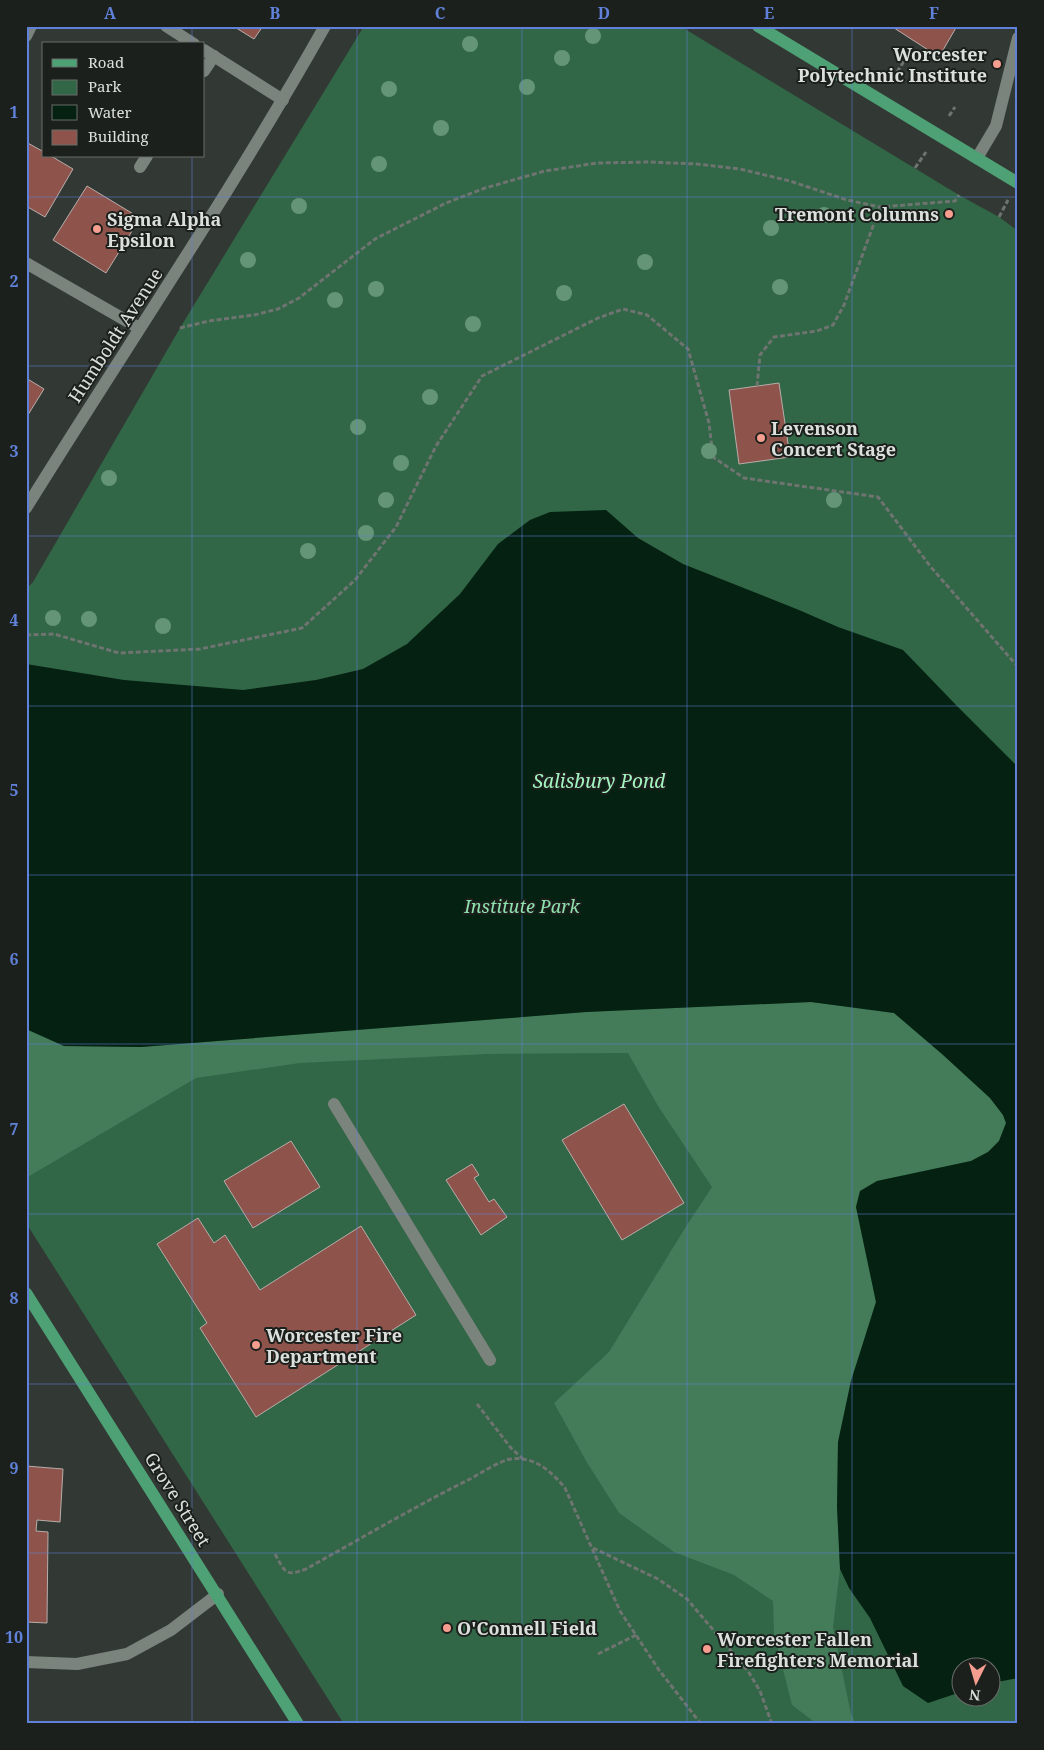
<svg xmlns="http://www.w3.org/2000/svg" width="1044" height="1750" font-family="'Noto Serif',serif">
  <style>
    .green { fill: #316646; fill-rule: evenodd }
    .forest { fill: #447b59 }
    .water { fill: #042111 }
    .building { fill: #8e544b; stroke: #b8adab }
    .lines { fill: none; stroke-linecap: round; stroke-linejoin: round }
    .path { stroke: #6e7470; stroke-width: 3; stroke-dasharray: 5 2.5; stroke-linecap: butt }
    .minor { stroke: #7b837d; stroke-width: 12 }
    .major { stroke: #4ea075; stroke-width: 12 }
    .tree { fill: #659577 }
    .grid { fill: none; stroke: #6081da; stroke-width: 1; stroke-opacity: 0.55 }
    .poi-dot { fill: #f59d8e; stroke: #1c201d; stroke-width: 2 }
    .labels { text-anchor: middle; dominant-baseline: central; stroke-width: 4; stroke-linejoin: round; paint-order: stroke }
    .poi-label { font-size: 18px; font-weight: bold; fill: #dce0dd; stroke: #1c201d; text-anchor: start }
    .street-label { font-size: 18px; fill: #dce0dd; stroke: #1c201d }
    .park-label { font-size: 18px; font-style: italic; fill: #8fe1ad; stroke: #1c201d }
    .water-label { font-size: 19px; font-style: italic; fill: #a3f5c0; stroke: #1c201d }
    .neatline { fill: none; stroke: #6081da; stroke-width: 2 }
    .grid-label { font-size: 16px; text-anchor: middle; font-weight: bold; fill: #6081da }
  </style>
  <rect width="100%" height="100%" fill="#323934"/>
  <path class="green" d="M364,26H680L959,195L999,217L1018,231V1724H344L26,1223V589L33,582L180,328ZM962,1668H992V1698H962Z"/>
  <polygon class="forest" points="811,1002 894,1013 942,1054 990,1098 1003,1115 1006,1123 999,1141 988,1152 971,1161 877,1181 860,1192 856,1207 876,1302 851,1381 838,1442 837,1507 840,1569 833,1627 851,1714 856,1724 817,1724 792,1705 774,1634 773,1601 734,1575 674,1552 619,1513 586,1461 554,1403 609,1352 685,1228 712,1187 658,1106 628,1053 488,1054 300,1063 196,1078 26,1178 26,1029 64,1046 141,1047 586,1012"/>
  <polygon class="water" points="606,510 638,538 683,564 799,610 838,627 903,650 956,705 1018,767 1018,1678 992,1683 992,1668 962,1668 961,1692 928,1703 903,1686 870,1618 849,1588 840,1569 837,1507 838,1442 851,1381 876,1302 856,1207 860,1191 877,1181 971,1161 988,1152 999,1141 1006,1123 1003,1115 990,1098 942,1054 894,1013 811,1002 586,1012 141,1047 64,1046 26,1029 26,664 124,680 243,690 316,680 363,669 407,644 460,594 498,544 530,520 550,512"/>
  <g class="building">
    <polygon points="233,26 263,26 254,39"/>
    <polygon points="891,26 957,26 939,57"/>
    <polygon points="26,142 44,152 44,156 51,156 73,169 45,217 26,206"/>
    <polygon points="87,186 140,218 106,273 53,240"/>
    <polygon points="26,378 44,389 26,418"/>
    <polygon points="779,383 790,457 739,464 729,390"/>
    <polygon points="624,1104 684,1203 622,1240 562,1140"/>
    <polygon points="291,1141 320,1187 253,1228 224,1181"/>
    <polygon points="472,1164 479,1175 474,1178 489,1202 494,1199 507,1217 481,1235 446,1180"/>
    <polygon points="198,1218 214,1243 225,1235 260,1290 361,1226 416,1315 256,1417 200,1328 207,1323 157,1244"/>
    <polygon points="26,1466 63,1469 60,1522 37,1520 36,1531 48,1532 47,1623 26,1622"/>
  </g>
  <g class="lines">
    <g class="path">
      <polyline points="897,72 910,52"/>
      <polyline points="949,116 955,107"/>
      <polyline points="915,168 926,152"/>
      <polyline points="999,217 1008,200"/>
      <polyline points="180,328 209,321 254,315 278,309 299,298 375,239 446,203 485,188 545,171 597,163 649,162 697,164 740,169 790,181 847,200 880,207 955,201 959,195"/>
      <polyline points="757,386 760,355 774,337 817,331 833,325 844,305 880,207"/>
      <polyline points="26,635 54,634 119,653 200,649 302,628 355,580 396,527 436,446 482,376 598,318 623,309 647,315 688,349 709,423 713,457 744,478 878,497 930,566 1018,667"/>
      <polyline points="477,1404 511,1448 523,1459"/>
      <polyline points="593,1548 658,1579 687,1599 748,1671 760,1691 772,1724"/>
      <path d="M275,1554C285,1572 285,1577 306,1569C360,1539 414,1507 470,1479C479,1474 501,1460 511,1459C534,1456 551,1471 565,1488L620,1611L659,1670L701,1724"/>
      <polyline points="598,1654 636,1635"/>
    </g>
    <g class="minor">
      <polyline points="166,26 194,44"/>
      <polyline points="26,36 31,26"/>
      <polyline points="204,50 283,100"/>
      <polyline points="204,71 214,56"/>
      <polyline points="977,158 996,126 1018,38"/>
      <polyline points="140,167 147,156"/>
      <polyline points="26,263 139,328"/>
      <path d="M26,508C126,347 232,191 325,26"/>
      <polyline points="334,1104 490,1360"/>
      <polyline points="26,1662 77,1664 127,1654 171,1630 218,1594"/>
    </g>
    <g class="major">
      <polyline points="758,26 1018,183"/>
      <polyline points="26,1293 298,1724"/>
    </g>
  </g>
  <g class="tree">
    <circle cx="593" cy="36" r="8"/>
    <circle cx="470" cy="44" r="8"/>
    <circle cx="562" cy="58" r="8"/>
    <circle cx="527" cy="87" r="8"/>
    <circle cx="389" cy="89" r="8"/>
    <circle cx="441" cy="128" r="8"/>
    <circle cx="379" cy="164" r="8"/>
    <circle cx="299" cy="206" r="8"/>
    <circle cx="824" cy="215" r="8"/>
    <circle cx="771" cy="228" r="8"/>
    <circle cx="248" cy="260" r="8"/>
    <circle cx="645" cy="262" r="8"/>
    <circle cx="780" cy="287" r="8"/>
    <circle cx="376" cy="289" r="8"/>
    <circle cx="564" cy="293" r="8"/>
    <circle cx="335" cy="300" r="8"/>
    <circle cx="473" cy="324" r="8"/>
    <circle cx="430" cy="397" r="8"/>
    <circle cx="358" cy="427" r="8"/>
    <circle cx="709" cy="451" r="8"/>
    <circle cx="401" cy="463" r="8"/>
    <circle cx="109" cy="478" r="8"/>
    <circle cx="386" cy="500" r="8"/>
    <circle cx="834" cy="500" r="8"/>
    <circle cx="366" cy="533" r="8"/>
    <circle cx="308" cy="551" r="8"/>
    <circle cx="53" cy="618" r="8"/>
    <circle cx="89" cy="619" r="8"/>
    <circle cx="163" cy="626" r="8"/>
  </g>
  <path class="grid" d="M192,26V44M357,26V1724M522,26V1724M687,26V1724M852,26V1724M192,156V1724M26,197H1018M26,366H1018M26,536H1018M26,706H1018M26,875H1018M26,1044H1018M26,1214H1018M26,1384H1018M26,1553H1018"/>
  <g class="poi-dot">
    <circle cx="997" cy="64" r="5"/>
    <circle cx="949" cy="214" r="5"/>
    <circle cx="97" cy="229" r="5"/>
    <circle cx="761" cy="438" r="5"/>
    <circle cx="256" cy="1345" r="5"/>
    <circle cx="447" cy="1628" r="5"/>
    <circle cx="707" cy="1649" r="5"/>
  </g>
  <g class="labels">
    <g class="poi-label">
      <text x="987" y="54" text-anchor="end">Worcester<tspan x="987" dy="21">Polytechnic Institute</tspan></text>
      <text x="939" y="214" text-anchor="end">Tremont Columns</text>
      <text x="107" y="219">Sigma Alpha<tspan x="107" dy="21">Epsilon</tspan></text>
      <text x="771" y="428">Levenson<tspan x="771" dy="21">Concert Stage</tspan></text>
      <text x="266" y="1335">Worcester Fire<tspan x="266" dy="21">Department</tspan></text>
      <text x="457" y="1628">O'Connell Field</text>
      <text x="717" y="1639">Worcester Fallen<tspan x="717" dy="21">Firefighters Memorial</tspan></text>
    </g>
    <g class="street-label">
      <text transform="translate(115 335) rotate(-57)">Humboldt Avenue</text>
      <text transform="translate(178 1499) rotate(58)">Grove Street</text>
    </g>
    <g class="park-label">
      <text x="522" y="906">Institute Park</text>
    </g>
    <g class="water-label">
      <text x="599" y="781">Salisbury Pond</text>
    </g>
  </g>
  <rect width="1044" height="1750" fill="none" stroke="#1c201d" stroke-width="55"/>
  <rect x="42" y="42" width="162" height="115" fill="#1c201d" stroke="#696d6a"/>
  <rect x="52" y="59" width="25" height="8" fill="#4ea075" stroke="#696d6a"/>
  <text x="88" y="68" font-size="15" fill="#dce0dd">Road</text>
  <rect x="52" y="80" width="25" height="15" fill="#316646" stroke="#696d6a"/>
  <text x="88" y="92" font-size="15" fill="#dce0dd">Park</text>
  <rect x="52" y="105" width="25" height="15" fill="#042111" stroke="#696d6a"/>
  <text x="88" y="118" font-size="15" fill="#dce0dd">Water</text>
  <rect x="52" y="130" width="25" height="15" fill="#8e544b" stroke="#696d6a"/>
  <text x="88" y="142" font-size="15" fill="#dce0dd">Building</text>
  <g transform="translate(976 1682) rotate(185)"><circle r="24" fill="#1c201d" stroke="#696d6a"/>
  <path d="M0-4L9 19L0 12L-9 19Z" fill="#f59d8e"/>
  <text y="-8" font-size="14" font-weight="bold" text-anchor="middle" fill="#dce0dd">N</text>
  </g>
  <rect x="28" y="28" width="988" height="1694" class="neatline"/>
  <g class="grid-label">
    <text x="110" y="19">A</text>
    <text x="275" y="19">B</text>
    <text x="440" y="19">C</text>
    <text x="604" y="19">D</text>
    <text x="769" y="19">E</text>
    <text x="934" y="19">F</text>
    <text x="14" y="118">1</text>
    <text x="14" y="287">2</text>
    <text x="14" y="457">3</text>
    <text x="14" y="626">4</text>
    <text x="14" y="796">5</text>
    <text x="14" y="965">6</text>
    <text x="14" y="1135">7</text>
    <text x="14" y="1304">8</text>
    <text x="14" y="1474">9</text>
    <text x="14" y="1643">10</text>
  </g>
</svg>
